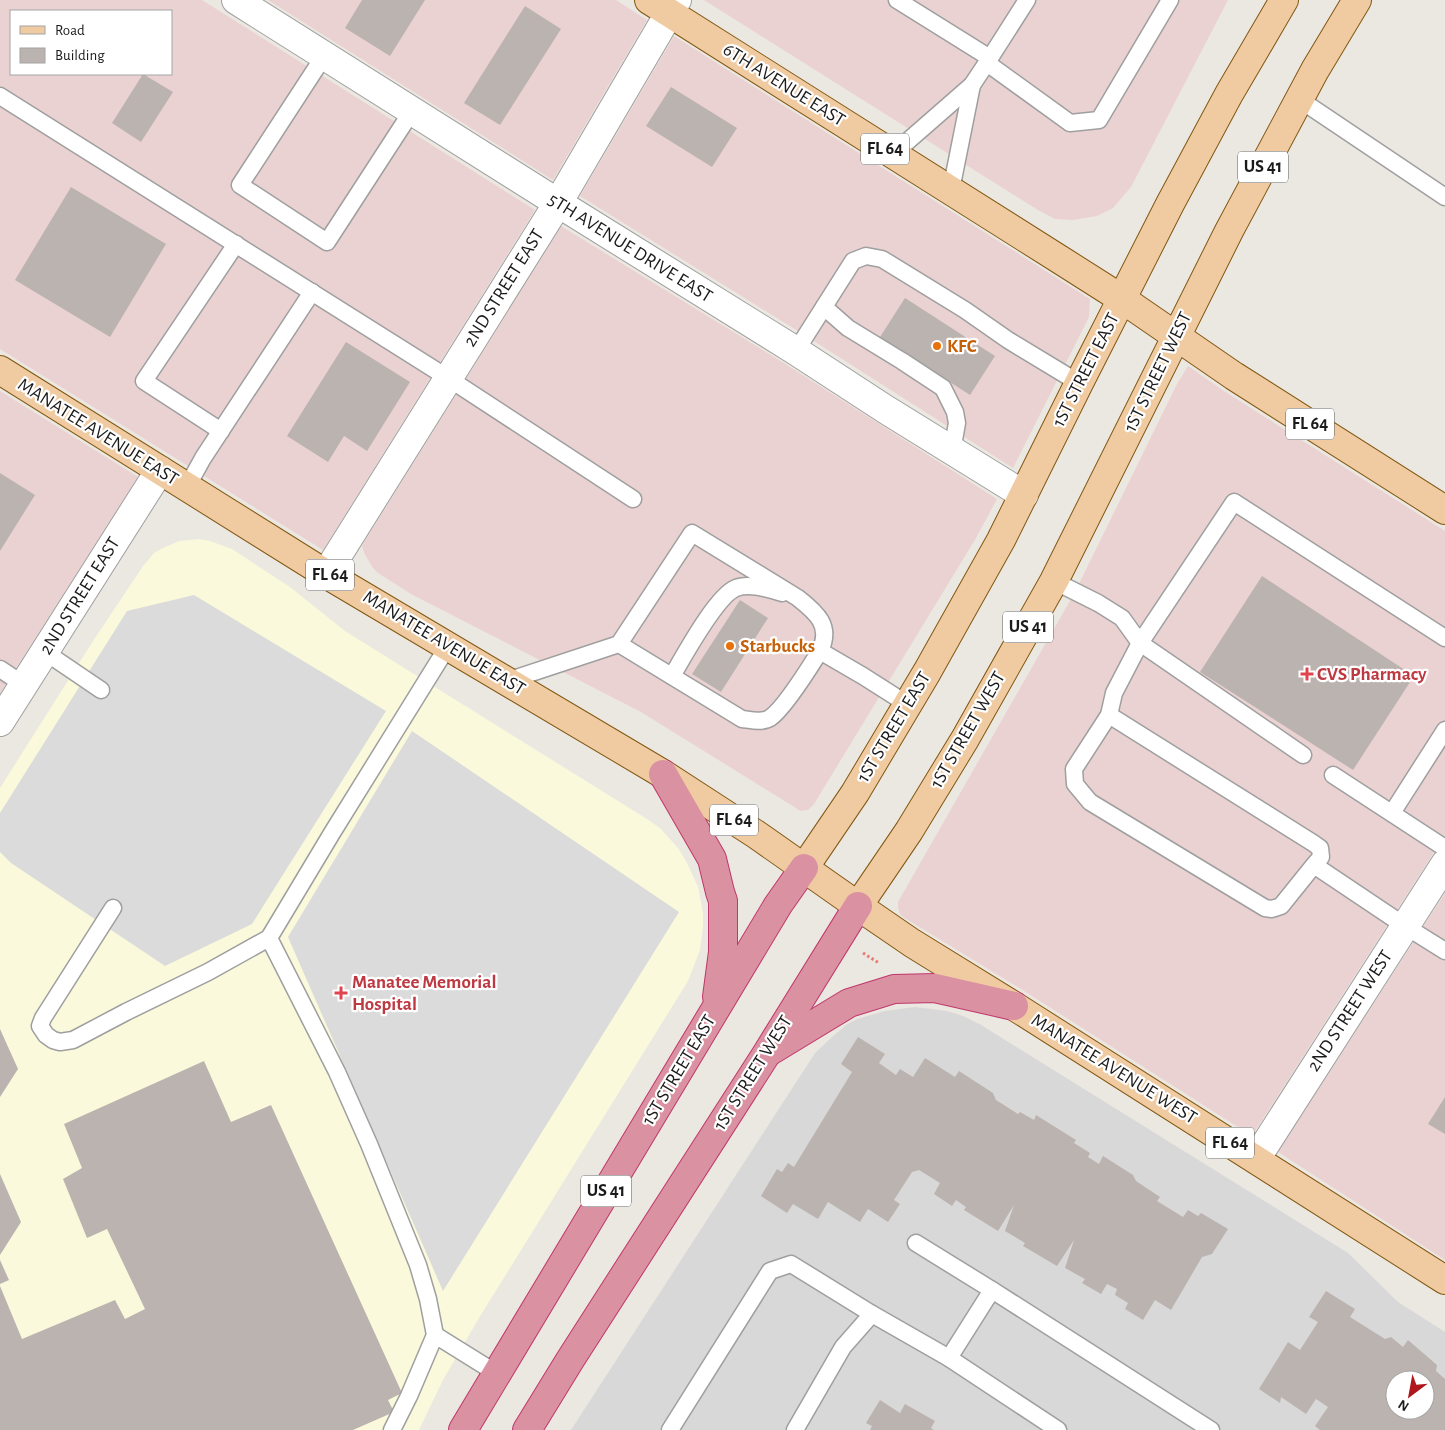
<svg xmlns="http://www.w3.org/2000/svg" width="1445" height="1430" font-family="'Alegreya Sans',sans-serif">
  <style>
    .residential { fill: #d9d8d8; fill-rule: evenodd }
    .commercial { fill: #ebd2d2; fill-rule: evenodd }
    .education { fill: #faf9db }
    .parking { fill: #dbdbdb }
    .building { fill: #bbb3af; fill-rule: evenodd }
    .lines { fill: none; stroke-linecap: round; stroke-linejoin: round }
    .lane-casing { stroke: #9f9f9f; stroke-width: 19 }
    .street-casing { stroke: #9f9f9f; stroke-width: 30 }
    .primary-casing { stroke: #815711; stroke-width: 30 }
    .highway-casing { stroke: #c0376c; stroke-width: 30 }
    .path { stroke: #e87c75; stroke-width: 3; stroke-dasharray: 2.5 2.5; stroke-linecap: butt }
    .lane { stroke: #fff; stroke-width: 16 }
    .street { stroke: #fff; stroke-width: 28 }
    .primary { stroke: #f0cba2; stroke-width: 28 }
    .highway { stroke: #da91a2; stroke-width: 28 }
    .food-dot { fill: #e8710a; stroke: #fff; stroke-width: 2 }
    .health-dot { fill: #e0444e; stroke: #fff; stroke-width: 2 }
    .labels { text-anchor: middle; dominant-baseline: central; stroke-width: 4.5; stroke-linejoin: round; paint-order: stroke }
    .shield { fill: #fff; stroke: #5f5f5f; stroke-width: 1 }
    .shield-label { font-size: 18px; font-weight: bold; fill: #1b1b1b }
    .street-label { font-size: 19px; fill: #1b1b1b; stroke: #fff }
    .food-label { font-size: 19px; font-weight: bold; fill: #c56008; stroke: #fff; text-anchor: start }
    .health-label { font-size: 19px; font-weight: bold; fill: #be3a42; stroke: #fff; text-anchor: start }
  </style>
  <rect width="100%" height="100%" fill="#ebe7e1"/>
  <path class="residential" d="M915,1007L947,1011L963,1016L981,1025L1348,1253L1398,1302L1445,1332V1430H571L815,1053L831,1038L846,1025L857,1019L885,1011ZM1395,1380H1425V1410H1395Z"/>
  <g class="commercial">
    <path d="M0,0H202L535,210L323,550L0,349ZM11,11H171V74H11Z"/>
    <polygon points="268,0 616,0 647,20 553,180"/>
    <polygon points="704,0 1228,0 1131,187 1113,208 1097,216 1073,220 1055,219 1038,210"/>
    <polygon points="674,36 1090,299 1089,317 1013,468 806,336 580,196"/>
    <polygon points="561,226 787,365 997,499 976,538 814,804 808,810 800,811 796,808 641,712 411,594 378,573 373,568 365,555 362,546 364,542"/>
    <polygon points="1188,366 1224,391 1445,531 1445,835 1252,1136 1021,989 903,917 900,914 898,908 898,902 1075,592 1177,384"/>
    <polygon points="0,391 138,477 0,693"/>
    <polygon points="1445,893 1445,1260 1278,1152"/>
  </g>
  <polygon class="education" points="199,539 210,541 232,549 290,587 345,631 647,819 660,828 678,848 686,861 698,887 703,913 703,927 700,950 688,981 479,1318 443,1380 419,1430 0,1430 0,788 93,641 143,566 154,553 163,548 179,541"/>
  <g class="parking">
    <polygon points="194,595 386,711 252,924 165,966 11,863 0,852 0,813 127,611"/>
    <polygon points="412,731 679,912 443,1291 288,937"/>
  </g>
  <g class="building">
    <polygon points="362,0 425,0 390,56 345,28"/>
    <polygon points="525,6 561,29 500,125 464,103"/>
    <polygon points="143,74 173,92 141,142 112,123"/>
    <polygon points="671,87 737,128 712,167 646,126"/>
    <polygon points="71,187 166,244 110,337 15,280"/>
    <polygon points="905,298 995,356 970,395 880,337"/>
    <polygon points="346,342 410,382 367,451 344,436 328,462 287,436"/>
    <polygon points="0,473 35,495 0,551"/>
    <polygon points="1262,576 1414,676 1353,770 1200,672"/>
    <polygon points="740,600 768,618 721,692 692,674"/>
    <polygon points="0,1029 18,1069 0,1097"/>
    <polygon points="858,1037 885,1054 879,1063 896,1075 900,1069 913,1077 925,1058 955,1077 959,1071 993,1093 996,1100 1018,1114 1020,1112 1034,1120 1036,1115 1076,1140 1074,1143 1090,1153 1088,1157 1099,1164 1103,1156 1133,1175 1136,1181 1160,1197 1157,1201 1183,1217 1188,1210 1198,1216 1201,1213 1228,1229 1212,1254 1202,1257 1171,1310 1155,1300 1143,1320 1125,1309 1128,1303 1115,1295 1117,1289 1107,1284 1101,1294 1082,1283 1085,1279 1065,1268 1074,1240 1057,1266 1023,1246 1025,1243 1005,1231 1014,1205 998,1231 964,1210 966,1207 956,1200 952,1206 934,1194 940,1183 919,1170 912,1172 894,1200 900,1204 888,1222 868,1209 860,1222 828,1202 818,1219 793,1204 787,1213 761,1196 777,1169 782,1172 788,1163 794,1167 852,1072 841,1064"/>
    <polygon points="204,1061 231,1122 271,1105 402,1393 388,1400 394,1412 353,1430 0,1430 0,1286 22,1339 115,1300 125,1319 145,1309 107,1229 87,1238 63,1179 82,1168 64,1124"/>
    <polygon points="1445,1097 1445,1134 1428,1124"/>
    <polygon points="0,1174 21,1222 0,1255"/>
    <polygon points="0,1260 9,1280 0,1284"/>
    <path d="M1326,1291L1355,1309L1350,1317L1385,1339L1391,1337L1403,1347L1408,1340L1437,1365L1436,1371L1445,1379V1430H1320L1315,1426L1328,1407L1316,1399L1306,1414L1281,1397L1280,1403L1259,1389L1288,1342L1300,1350L1318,1322L1309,1317ZM1395,1380H1425V1410H1395Z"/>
    <polygon points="880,1400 900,1413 905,1404 935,1421 931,1428 934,1430 870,1430 872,1426 866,1423"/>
  </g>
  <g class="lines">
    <defs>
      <g id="lane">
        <polyline points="324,56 240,185 327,242 412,111"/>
        <polyline points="990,58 1027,0"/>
        <polyline points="987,63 1070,123 1099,120 1170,0"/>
        <polyline points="0,96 448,378 633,499"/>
        <polyline points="1299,99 1445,197"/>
        <polyline points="893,154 972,85 990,58 897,0"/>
        <polyline points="951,190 972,85"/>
        <polyline points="824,307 848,328 902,361 943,388 955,412 957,423 952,451"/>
        <polyline points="796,351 853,261 866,256 882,259 965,310 1008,340 1079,383"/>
        <polyline points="221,431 144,381 236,244"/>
        <polyline points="187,487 203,458 312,292"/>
        <polyline points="1054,581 1098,603 1122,618 1140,643 1234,502 1445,638"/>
        <polyline points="820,651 863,676 907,704"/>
        <polyline points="45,652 101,690"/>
        <polyline points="0,669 24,685"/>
        <path d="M672,676C684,656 716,596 736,588C748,583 770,589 782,593"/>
        <path d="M507,681L619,644L692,533L798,598C817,613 832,626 820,651C810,667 784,709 770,718C762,723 751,720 742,719L619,644"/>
        <polyline points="1109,715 1114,693 1140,643 1303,755"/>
        <polyline points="1333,775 1445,848"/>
        <polyline points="1392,813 1445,730"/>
        <polyline points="1314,865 1281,906 1272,909 1265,908 1090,802 1075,784 1074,769 1109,715 1313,843 1320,848 1321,857 1314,865 1405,926 1445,951"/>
        <polyline points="113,908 43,1018 40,1026 46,1035 53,1040 60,1042 73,1040 126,1012 208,972 269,938 337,1072 369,1144 418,1265 428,1299 435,1335 409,1396 392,1430"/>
        <polyline points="269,938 332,833 448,646"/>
        <polyline points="916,1243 992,1290"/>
        <polyline points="435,1335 496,1373"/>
        <polyline points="949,1358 992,1290 1211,1430"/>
        <polyline points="670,1430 770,1271 791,1264 872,1314"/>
        <polyline points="795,1430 843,1347 872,1314 949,1358 1058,1430"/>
      </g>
      <g id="street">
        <polyline points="236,0 558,203 796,351 885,409 1024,495"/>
        <polyline points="326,574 558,203 677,0"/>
        <polyline points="0,722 160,470"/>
        <polyline points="1256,1159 1445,864"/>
      </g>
      <g id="primary">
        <polyline points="649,0 1059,259 1122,299 1234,376 1445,510"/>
        <polyline points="0,370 326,574 663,774 757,835 858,906 912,943 1014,1006 1445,1280"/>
        <polyline points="804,868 855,793 927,672 1001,540 1079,383 1170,204 1229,94 1284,0"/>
        <polyline points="858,906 909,831 965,739 1054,581 1229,231 1315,70 1357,0"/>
      </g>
      <g id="highway">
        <polyline points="663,774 712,859 720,892 723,901 723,952 717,997"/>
        <polyline points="770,1051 849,1003 894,989 935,988 1014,1006"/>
        <polyline points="463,1430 778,905 804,868"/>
        <polyline points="527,1430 570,1360 767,1053 858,906"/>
      </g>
    </defs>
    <use href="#lane" class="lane-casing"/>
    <use href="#street" class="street-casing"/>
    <use href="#primary" class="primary-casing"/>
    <use href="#highway" class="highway-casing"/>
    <polyline class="path" points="863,953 879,963"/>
    <use href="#lane" class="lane"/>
    <use href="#street" class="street"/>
    <use href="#primary" class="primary"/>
    <use href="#highway" class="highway"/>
  </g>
  <g class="food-dot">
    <circle cx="937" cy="346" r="5"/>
    <circle cx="730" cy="646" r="5"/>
  </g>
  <g class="health-dot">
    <path d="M1304.5 666.5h5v5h5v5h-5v5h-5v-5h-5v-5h5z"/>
    <path d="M338.5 985.5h5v5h5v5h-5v5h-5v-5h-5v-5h5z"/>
  </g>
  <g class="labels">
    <g class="shield">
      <rect x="861" y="133.5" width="48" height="31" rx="4"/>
      <rect x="1238" y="151.5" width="50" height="31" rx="4"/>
      <rect x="1286" y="408.5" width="48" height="31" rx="4"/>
      <rect x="306" y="559.5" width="48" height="31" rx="4"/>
      <rect x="1003" y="611.5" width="50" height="31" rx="4"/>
      <rect x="710" y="804.5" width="48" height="31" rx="4"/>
      <rect x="1206" y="1127.5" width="48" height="31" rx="4"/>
      <rect x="581" y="1175.5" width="50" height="31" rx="4"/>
    </g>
    <g class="shield-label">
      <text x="885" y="149">FL 64</text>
      <text x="1263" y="167">US 41</text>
      <text x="1310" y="424">FL 64</text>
      <text x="330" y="575">FL 64</text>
      <text x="1028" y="627">US 41</text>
      <text x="734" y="820">FL 64</text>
      <text x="1230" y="1143">FL 64</text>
      <text x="606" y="1191">US 41</text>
    </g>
    <g class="street-label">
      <text transform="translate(784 85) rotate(32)">6TH AVENUE EAST</text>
      <text transform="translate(630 248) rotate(32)">5TH AVENUE DRIVE EAST</text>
      <text transform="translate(504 288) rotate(-58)">2ND STREET EAST</text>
      <text transform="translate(1086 370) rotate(-63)">1ST STREET EAST</text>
      <text transform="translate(1158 372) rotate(-64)">1ST STREET WEST</text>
      <text transform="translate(98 432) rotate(32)">MANATEE AVENUE EAST</text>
      <text transform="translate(80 596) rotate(-58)">2ND STREET EAST</text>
      <text transform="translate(444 643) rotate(31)">MANATEE AVENUE EAST</text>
      <text transform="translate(894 727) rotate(-59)">1ST STREET EAST</text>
      <text transform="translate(968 730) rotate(-60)">1ST STREET WEST</text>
      <text transform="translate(1350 1011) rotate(-57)">2ND STREET WEST</text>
      <text transform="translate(1114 1069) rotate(32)">MANATEE AVENUE WEST</text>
      <text transform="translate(679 1070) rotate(-59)">1ST STREET EAST</text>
      <text transform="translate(753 1073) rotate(-58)">1ST STREET WEST</text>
    </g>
    <g class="food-label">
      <text x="947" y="346">KFC</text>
      <text x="740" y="646">Starbucks</text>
    </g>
    <g class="health-label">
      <text x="1317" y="674">CVS Pharmacy</text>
      <text x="352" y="982">Manatee Memorial<tspan x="352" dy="22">Hospital</tspan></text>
    </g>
  </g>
  <rect x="10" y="10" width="162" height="65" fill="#ffffff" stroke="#a4a4a4"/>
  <rect x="20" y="26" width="25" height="8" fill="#f0cba2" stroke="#a4a4a4"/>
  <text x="55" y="35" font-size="15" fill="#1b1b1b">Road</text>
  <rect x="20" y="48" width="25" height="15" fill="#bbb3af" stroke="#a4a4a4"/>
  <text x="55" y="60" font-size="15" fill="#1b1b1b">Building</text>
  <g transform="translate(1410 1395) rotate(212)"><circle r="24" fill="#ffffff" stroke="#a4a4a4"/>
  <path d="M0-4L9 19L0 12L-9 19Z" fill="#af171d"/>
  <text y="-8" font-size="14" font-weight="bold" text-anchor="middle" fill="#1b1b1b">N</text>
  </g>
</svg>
